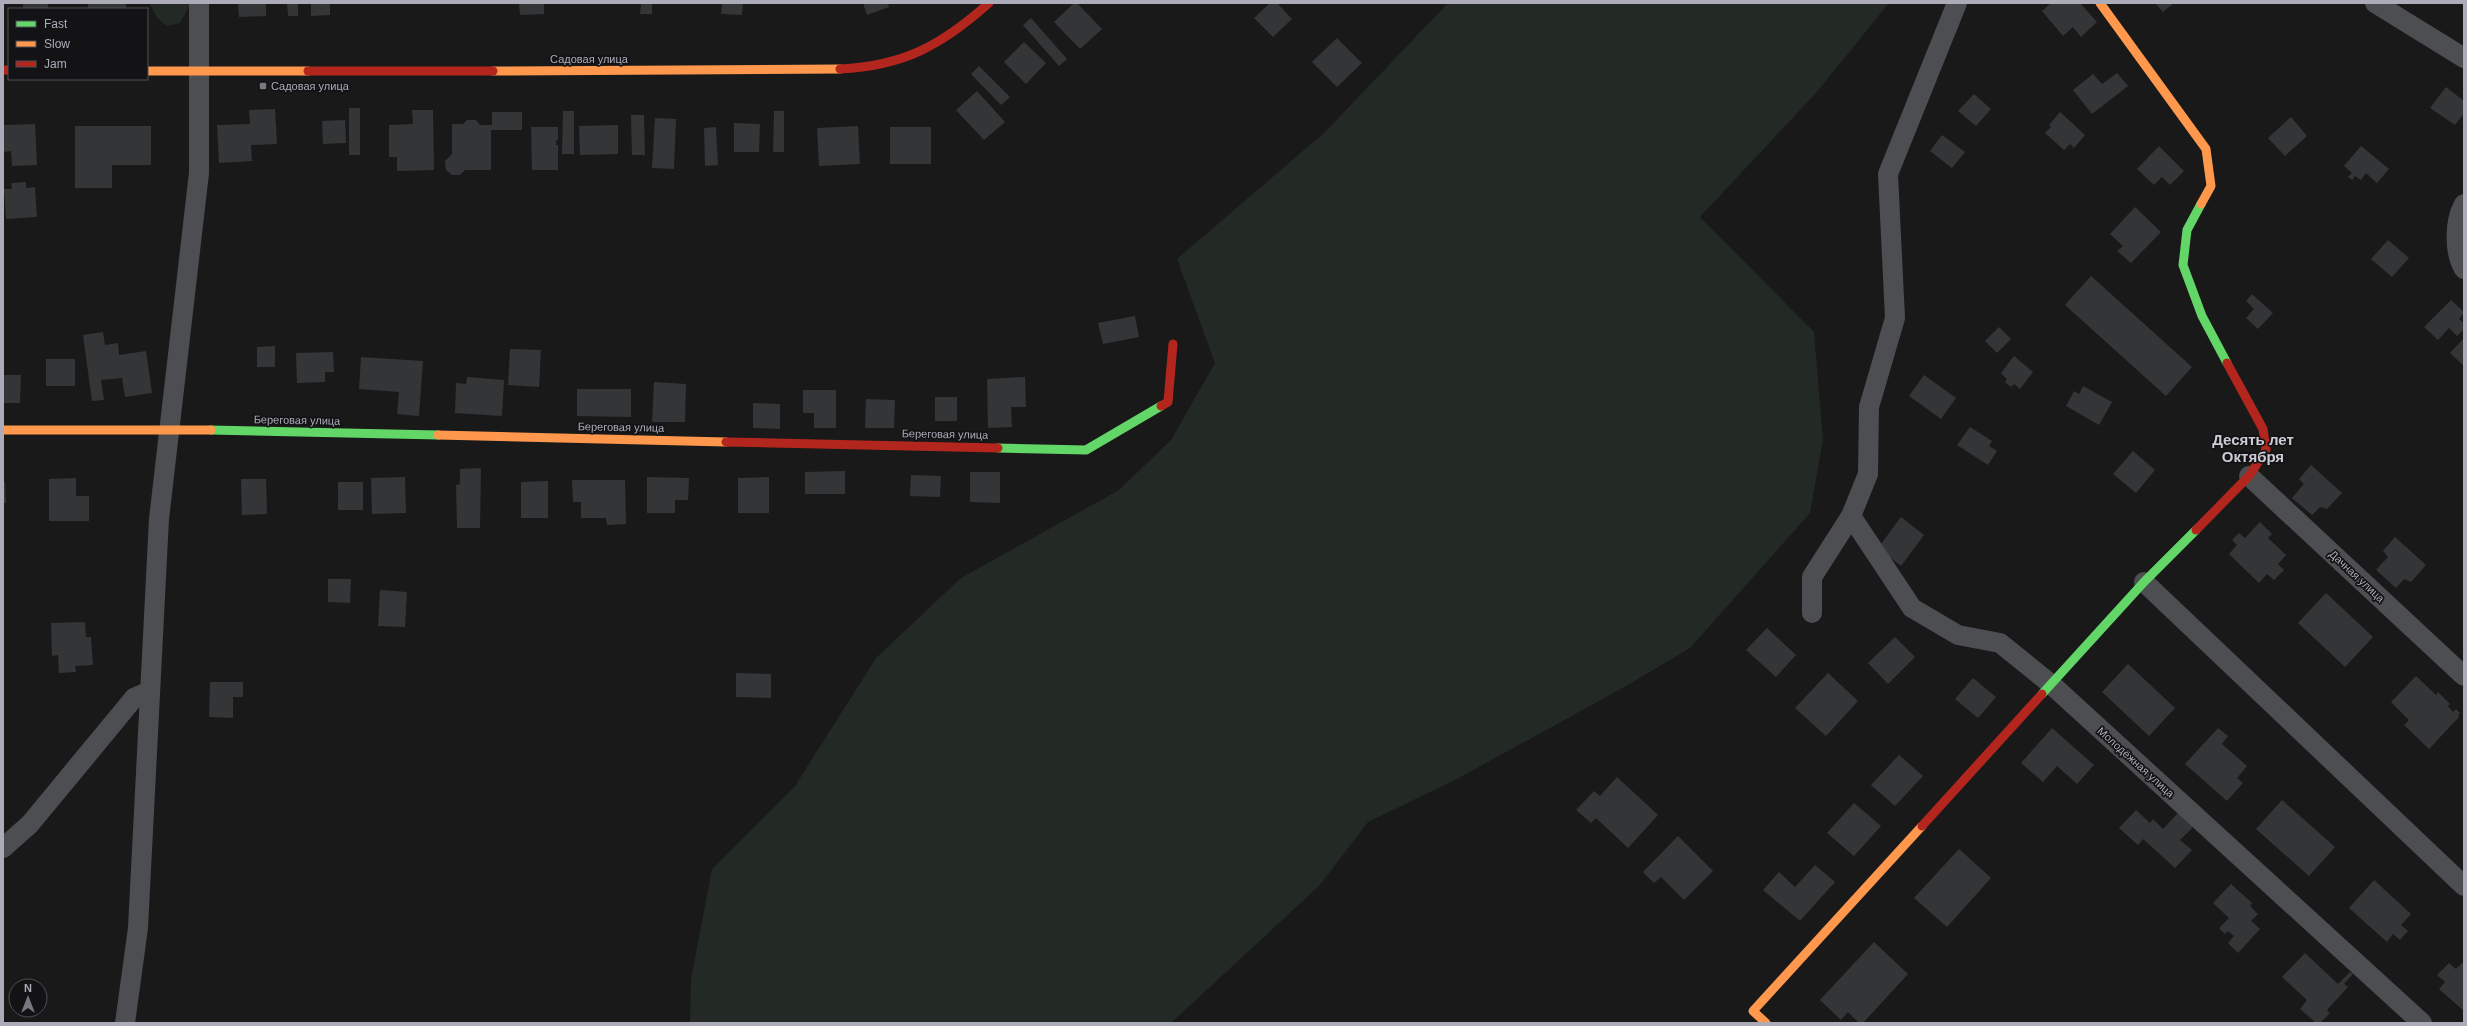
<svg xmlns="http://www.w3.org/2000/svg" width="2467" height="1026" font-family="Arial,sans-serif">
  <style>
    .green { fill: #232924 }
    .building { fill: #343537 }
    .lines { fill: none; stroke-linecap: round; stroke-linejoin: round }
    .street { stroke: #4d4e51; stroke-width: 20 }
    .fast { stroke: #63d668; stroke-width: 9 }
    .slow { stroke: #ff974d; stroke-width: 9 }
    .jam { stroke: #b3261e; stroke-width: 9 }
    .poi-dot { fill: #787980; stroke: #131315; stroke-width: 1.5 }
    .labels { text-anchor: middle; dominant-baseline: central; stroke-width: 3.5; stroke-linejoin: round; paint-order: stroke }
    .street-label { font-size: 11px; fill: #abacb8; stroke: #131315 }
    .poi-label { font-size: 11px; fill: #abacb8; stroke: #131315; text-anchor: start }
    .district-label { font-size: 15px; font-weight: bold; fill: #ccccd5; stroke: #131315 }
  </style>
  <rect width="100%" height="100%" fill="#191919"/>
  <g class="green">
    <polygon points="149,3 191,3 180,23 167,26 157,18"/>
    <polygon points="1448,3 1889,3 1816,93 1700,217 1814,332 1823,440 1810,513 1690,648 1626,686 1457,779 1368,822 1320,885 1171,1023 690,1023 691,979 712,869 795,786 876,658 961,578 1119,490 1171,440 1215,363 1177,259 1325,132"/>
  </g>
  <g class="building">
    <rect x="23" y="3" width="25" height="6"/>
    <rect x="88" y="3" width="38" height="6"/>
    <polygon points="238,3 266,3 266,16 239,17"/>
    <polygon points="287,3 298,3 298,16 288,16"/>
    <polygon points="311,3 330,3 330,15 311,16"/>
    <polygon points="519,3 544,3 544,14 520,15"/>
    <polygon points="641,3 652,3 652,14 640,14"/>
    <polygon points="722,3 743,3 742,15 721,14"/>
    <polygon points="863,3 888,3 889,7 867,15"/>
    <polygon points="1074,3 1077,3 1102,29 1080,49 1054,22"/>
    <polygon points="1270,3 1277,3 1292,19 1273,37 1254,18"/>
    <polygon points="2051,3 2080,3 2097,22 2081,37 2073,27 2063,36 2042,11"/>
    <polygon points="2155,3 2174,3 2163,12"/>
    <polygon points="1031,18 1067,59 1059,66 1023,25"/>
    <polygon points="1337,38 1362,63 1337,87 1312,62"/>
    <polygon points="1024,42 1046,63 1026,84 1004,62"/>
    <polygon points="979,66 1010,97 1001,105 971,74"/>
    <polygon points="2117,73 2128,86 2092,114 2073,90 2093,74 2102,84"/>
    <polygon points="2446,87 2464,101 2464,113 2455,125 2430,108"/>
    <polygon points="977,91 1005,122 984,140 956,110"/>
    <polygon points="1974,94 1991,109 1976,126 1958,111"/>
    <rect x="349" y="108" width="11" height="47"/>
    <polygon points="275,109 277,144 251,145 252,161 219,163 217,125 250,124 249,110"/>
    <polygon points="412,110 433,110 434,170 397,171 397,157 389,157 389,125 413,124"/>
    <polygon points="563,111 574,111 574,154 562,154"/>
    <polygon points="774,111 784,111 784,152 773,152"/>
    <polygon points="492,112 522,112 522,130 491,130 491,170 465,170 460,175 452,175 446,170 445,161 452,154 452,124 463,124 467,120 476,120 480,125 492,125"/>
    <polygon points="2060,112 2085,135 2074,148 2070,144 2064,150 2045,133 2051,127 2049,125"/>
    <polygon points="631,115 644,115 645,155 632,155"/>
    <polygon points="2291,117 2307,136 2285,156 2268,138"/>
    <polygon points="655,118 676,119 674,169 652,168"/>
    <polygon points="345,120 346,143 323,144 322,121"/>
    <polygon points="734,123 760,124 759,152 734,152"/>
    <polygon points="35,124 37,165 12,166 11,151 3,152 3,125"/>
    <polygon points="618,125 618,154 580,155 579,126"/>
    <polygon points="75,126 151,126 151,165 112,165 112,188 75,188"/>
    <polygon points="858,126 860,164 819,166 817,128"/>
    <polygon points="531,127 558,127 558,140 556,140 556,145 558,145 558,170 532,170"/>
    <polygon points="716,127 718,165 705,166 704,128"/>
    <rect x="890" y="127" width="41" height="37"/>
    <polygon points="1942,135 1965,152 1952,168 1930,151"/>
    <polygon points="2159,146 2184,171 2170,185 2162,177 2154,185 2137,169"/>
    <polygon points="2361,146 2389,169 2377,183 2366,173 2361,180 2355,176 2352,180 2348,177 2352,173 2344,166"/>
    <polygon points="26,182 26,188 35,187 37,217 6,219 4,189 12,189 11,183"/>
    <polygon points="2135,207 2161,232 2131,263 2117,251 2123,246 2110,234"/>
    <polygon points="2388,240 2409,258 2392,277 2371,259"/>
    <polygon points="2091,276 2192,367 2166,396 2065,305"/>
    <polygon points="2252,294 2273,313 2258,329 2246,318 2254,309 2246,301"/>
    <polygon points="2451,300 2464,312 2459,319 2464,323 2464,329 2457,336 2449,328 2438,340 2424,327"/>
    <polygon points="1135,316 1139,337 1103,344 1098,323"/>
    <polygon points="1999,327 2011,339 1997,353 1985,341"/>
    <polygon points="103,332 105,345 118,343 119,355 146,351 152,393 125,397 122,378 101,380 104,400 92,401 83,335"/>
    <polygon points="2464,338 2464,366 2450,353"/>
    <polygon points="275,346 275,367 257,367 257,347"/>
    <polygon points="510,349 541,350 539,387 508,385"/>
    <polygon points="333,352 334,372 325,372 325,382 297,383 296,353"/>
    <polygon points="2014,356 2033,372 2020,389 2014,384 2011,387 2005,382 2007,379 2001,373"/>
    <polygon points="361,357 423,361 419,416 397,414 399,392 359,389"/>
    <rect x="46" y="359" width="29" height="27"/>
    <polygon points="3,375 21,375 20,403 3,403"/>
    <polygon points="1924,375 1956,398 1941,419 1909,396"/>
    <polygon points="467,377 504,380 502,416 455,413 456,383 466,384"/>
    <polygon points="1025,377 1026,407 1011,407 1012,427 988,428 987,379"/>
    <polygon points="654,382 686,384 685,422 652,422"/>
    <polygon points="2083,386 2112,402 2099,425 2066,406 2074,391 2079,394"/>
    <polygon points="577,389 631,389 631,417 577,416"/>
    <polygon points="803,390 836,390 836,428 814,428 814,413 803,413"/>
    <rect x="935" y="397" width="22" height="24"/>
    <polygon points="866,399 895,400 894,428 865,428"/>
    <polygon points="753,403 780,404 780,429 753,428"/>
    <polygon points="1970,427 1992,441 1989,446 1997,451 1988,465 1957,445"/>
    <polygon points="2133,451 2155,470 2136,493 2113,474"/>
    <polygon points="2311,465 2342,493 2327,509 2320,507 2312,515 2292,498 2304,484 2299,479"/>
    <polygon points="481,468 480,528 457,528 456,485 460,484 460,469"/>
    <polygon points="845,471 845,494 805,494 805,472"/>
    <polygon points="970,472 1000,472 1000,503 970,502"/>
    <polygon points="911,475 941,476 940,497 910,496"/>
    <polygon points="405,477 406,513 372,514 371,478"/>
    <polygon points="647,477 689,478 688,500 675,500 675,513 647,513"/>
    <polygon points="769,477 769,513 738,513 738,478"/>
    <polygon points="76,478 76,496 89,496 89,521 49,521 49,479"/>
    <polygon points="241,479 266,479 267,514 242,515"/>
    <polygon points="572,480 625,480 626,524 607,525 606,518 581,518 581,502 573,502"/>
    <polygon points="548,481 548,518 521,518 521,482"/>
    <polygon points="3,482 5,482 6,503 3,503"/>
    <rect x="338" y="482" width="25" height="28"/>
    <polygon points="1901,517 1924,535 1901,566 1878,548"/>
    <polygon points="2260,522 2272,534 2268,538 2286,555 2278,564 2284,570 2274,580 2267,574 2259,583 2229,554 2237,545 2232,540 2239,533 2245,538"/>
    <polygon points="2395,537 2426,565 2411,582 2404,579 2396,588 2376,570 2388,557 2383,551"/>
    <polygon points="328,579 351,579 350,603 328,602"/>
    <polygon points="380,590 407,592 405,627 378,626"/>
    <polygon points="2326,593 2373,637 2345,667 2298,623"/>
    <polygon points="85,622 86,637 91,637 93,665 75,666 76,672 59,673 58,655 52,656 51,623"/>
    <polygon points="1767,628 1796,655 1776,677 1746,650"/>
    <polygon points="1895,637 1915,657 1888,684 1868,663"/>
    <polygon points="2128,664 2175,708 2149,736 2102,692"/>
    <polygon points="736,673 771,674 771,698 736,697"/>
    <polygon points="1828,673 1858,701 1826,736 1795,708"/>
    <polygon points="2416,676 2436,695 2438,692 2450,704 2448,706 2453,712 2456,709 2460,713 2458,716 2459,717 2429,749 2404,725 2409,720 2391,702"/>
    <polygon points="1973,678 1996,697 1978,718 1955,699"/>
    <polygon points="210,682 243,682 243,697 233,697 233,718 209,717"/>
    <polygon points="2052,728 2094,765 2077,784 2057,766 2043,782 2021,763"/>
    <polygon points="2218,728 2228,736 2222,744 2247,766 2237,778 2243,783 2227,801 2185,764"/>
    <polygon points="1899,755 1923,776 1895,806 1871,785"/>
    <polygon points="1617,777 1658,815 1628,848 1596,818 1591,823 1576,810 1594,791 1600,796"/>
    <polygon points="2282,800 2335,847 2309,876 2256,829"/>
    <polygon points="1854,803 1881,826 1854,856 1827,833"/>
    <polygon points="2136,810 2150,823 2153,819 2163,829 2178,813 2193,827 2180,840 2192,850 2175,868 2143,839 2138,845 2119,828"/>
    <polygon points="1678,836 1713,871 1684,900 1661,877 1654,883 1643,872"/>
    <polygon points="1959,849 1991,878 1947,927 1914,898"/>
    <polygon points="1815,865 1835,882 1800,921 1763,890 1779,872 1795,887"/>
    <polygon points="2374,880 2411,914 2401,925 2408,931 2400,940 2393,934 2387,942 2349,908"/>
    <polygon points="2231,884 2252,903 2250,906 2258,914 2251,921 2260,929 2238,953 2228,943 2234,936 2228,931 2225,934 2219,928 2229,918 2213,903"/>
    <polygon points="1874,942 1908,974 1863,1023 1859,1023 1848,1012 1841,1020 1820,1000"/>
    <polygon points="2305,953 2338,984 2350,972 2353,974 2344,984 2348,987 2327,1010 2330,1013 2320,1023 2316,1023 2300,1009 2307,1000 2282,977"/>
    <polygon points="2464,961 2464,1011 2439,989 2445,982 2437,975 2449,963 2456,969"/>
  </g>
  <g class="lines">
    <g class="street">
      <polyline points="2375,3 2464,58"/>
      <path d="M2464,204C2454,222 2454,252 2464,269"/>
      <polyline points="2249,476 2464,676"/>
      <polyline points="1851,516 1912,608 1958,635 2000,643 2052,685 2422,1023"/>
      <polyline points="2144,582 2464,886"/>
      <polyline points="1812,613 1812,577 1851,516 1868,474 1869,407 1895,318 1888,174 1957,3"/>
      <polyline points="3,848 30,824 134,698 150,691"/>
      <polyline points="125,1023 138,928 159,519 199,173 199,3"/>
    </g>
    <g class="fast">
      <polyline points="2201,204 2187,230 2183,265 2202,316 2227,363"/>
      <polyline points="211,430 438,435"/>
      <polyline points="998,448 1086,450 1161,406"/>
      <polyline points="2042,694 2144,582 2196,530"/>
    </g>
    <g class="slow">
      <polyline points="2100,3 2206,149 2211,186 2201,204"/>
      <polyline points="147,71 308,71"/>
      <polyline points="493,71 840,69"/>
      <polyline points="3,430 211,430"/>
      <polyline points="438,435 726,442"/>
      <polyline points="1766,1023 1753,1011 1922,826"/>
    </g>
    <g class="jam">
      <path d="M840,69C904,66 942,45 989,3"/>
      <polyline points="3,70 9,70"/>
      <polyline points="308,71 493,71"/>
      <polyline points="1161,406 1168,402 1173,344"/>
      <polyline points="726,442 998,448"/>
      <polyline points="2196,530 2249,476 2266,450 2263,429 2227,363"/>
      <polyline points="1922,826 2042,694"/>
    </g>
  </g>
  <rect class="poi-dot" x="259" y="82" width="8" height="8" rx="2"/>
  <g class="labels">
    <g class="street-label">
      <text x="589" y="59">Садовая улица</text>
      <text transform="translate(297 420) rotate(1)">Береговая улица</text>
      <text transform="translate(621 427) rotate(1)">Береговая улица</text>
      <text transform="translate(945 434) rotate(1)">Береговая улица</text>
      <text transform="translate(2357 576) rotate(43)">Дачная улица</text>
      <text transform="translate(2136 762) rotate(42)">Молодёжная улица</text>
    </g>
    <g class="poi-label">
      <text x="271" y="86">Садовая улица</text>
    </g>
    <g class="district-label">
      <text x="2253" y="439">Десять лет<tspan x="2253" dy="17">Октября</tspan></text>
    </g>
  </g>
  <rect width="2467" height="1026" fill="none" stroke="#abacb8" stroke-width="8"/>
  <rect x="8" y="8" width="140" height="72" fill="#131315" stroke="#505056"/>
  <rect x="16" y="21" width="20" height="6" fill="#63d668" stroke="#505056"/>
  <text x="44" y="28" font-size="12" fill="#abacb8">Fast</text>
  <rect x="16" y="41" width="20" height="6" fill="#ff974d" stroke="#505056"/>
  <text x="44" y="48" font-size="12" fill="#abacb8">Slow</text>
  <rect x="16" y="61" width="20" height="6" fill="#b3261e" stroke="#505056"/>
  <text x="44" y="68" font-size="12" fill="#abacb8">Jam</text>
  <g transform="translate(28 998)"><circle r="19" fill="#131315" stroke="#505056"/>
  <path d="M0-3L7 15L0 10L-7 15Z" fill="#787980"/>
  <text y="-6" font-size="11" font-weight="bold" text-anchor="middle" fill="#abacb8">N</text>
  </g>
</svg>
